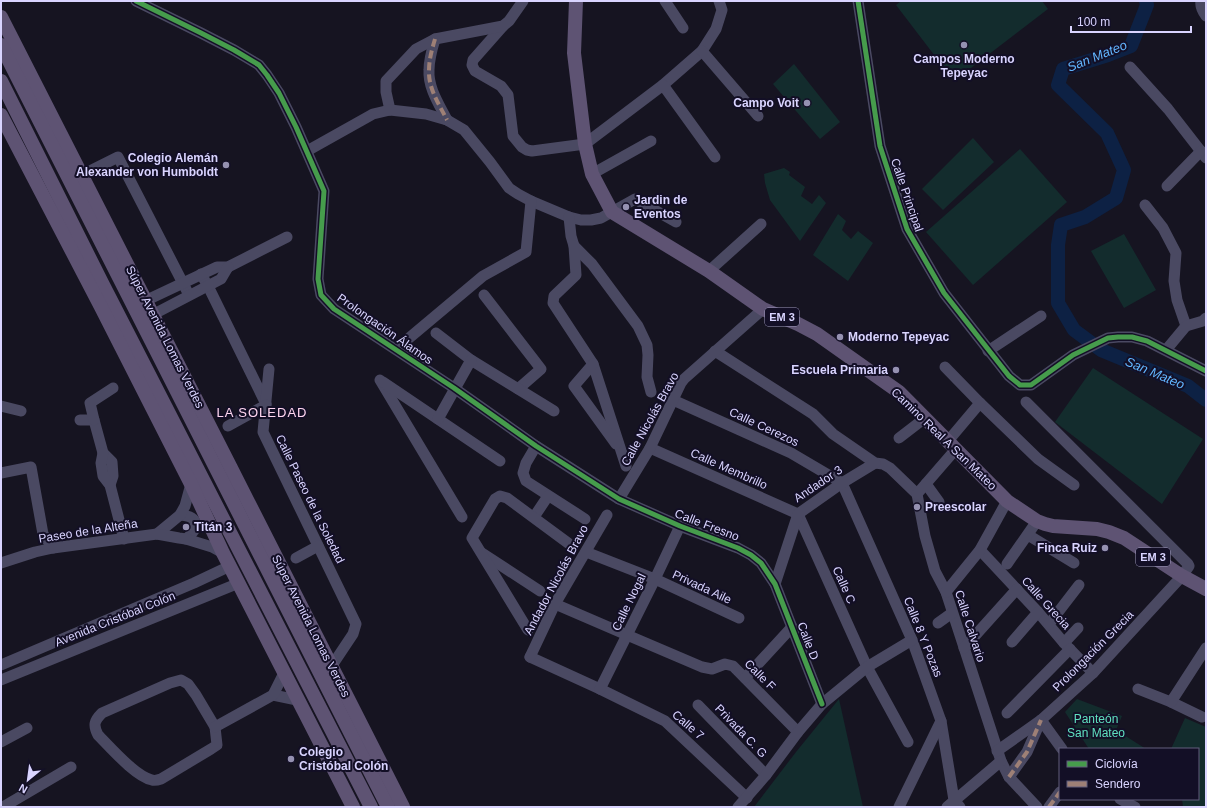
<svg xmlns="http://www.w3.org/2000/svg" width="1207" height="808" font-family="Helvetica,sans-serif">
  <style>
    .green { fill: #132c2d }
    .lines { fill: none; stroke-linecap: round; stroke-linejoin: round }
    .river { stroke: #0d2144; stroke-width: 14 }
    .minor { stroke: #4a4962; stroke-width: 11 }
    .major { stroke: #5e5373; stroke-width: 14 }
    .quiet { stroke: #9e8076; stroke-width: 4; stroke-dasharray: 8 4; stroke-linecap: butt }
    .cycleway-casing { stroke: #130f26; stroke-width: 8 }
    .cycleway { stroke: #469c4c; stroke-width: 5 }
    .poi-dot { fill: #9591b1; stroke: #130f26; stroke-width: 1.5 }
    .labels { text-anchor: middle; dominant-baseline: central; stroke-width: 4; stroke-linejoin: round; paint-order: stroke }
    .shield { fill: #130f26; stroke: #9e99be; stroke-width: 1 }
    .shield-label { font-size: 11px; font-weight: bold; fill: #d9d4ff }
    .poi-label { font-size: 12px; font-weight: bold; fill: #d9d4ff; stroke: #130f26; text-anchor: start }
    .street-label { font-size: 12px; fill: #d9d4ff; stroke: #130f26 }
    .park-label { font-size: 12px; fill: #5fe0c0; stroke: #130f26 }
    .water-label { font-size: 13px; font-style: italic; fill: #62b6ff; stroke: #130f26 }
    .neighbourhood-label { font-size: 13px; letter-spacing: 1px; fill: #ffd6f0; stroke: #130f26 }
  </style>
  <rect width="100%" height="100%" fill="#161421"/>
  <g class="green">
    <polygon points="901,1 1042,1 1048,9 954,81 896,5"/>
    <polygon points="794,64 840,122 820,139 773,84"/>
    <polygon points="973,138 994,162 943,210 922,189"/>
    <polygon points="1020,149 1067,202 973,285 926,232"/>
    <polygon points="784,168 790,172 789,175 805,187 801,196 812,204 819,195 826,203 800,241 770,200 765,183 764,174"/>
    <polygon points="838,214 846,221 842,230 851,239 858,231 873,243 848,281 813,255"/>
    <polygon points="1124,234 1156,290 1124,308 1091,251"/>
    <polygon points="1093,368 1203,439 1162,504 1055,422"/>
    <polygon points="839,699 863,807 754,807 796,752"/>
    <polygon points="1077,699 1122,716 1116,730 1146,749 1089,749 1065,712"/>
    <polygon points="1185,718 1206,727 1206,807 1183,807 1182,799 1198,799 1198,749 1171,749"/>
  </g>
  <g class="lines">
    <polyline class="river" points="1146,1 1147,5 1131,46 1108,55 1063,69 1058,85 1107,133 1124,170 1116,198 1085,217 1061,225 1058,245 1058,303 1074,330 1101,350 1188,386 1206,400"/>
    <g class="minor">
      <polyline points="136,1 201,33 234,50 259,65 267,75 279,93 296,127 324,191 318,279 321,295 334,309 454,388 536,446 619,499 680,526 738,548 751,555 761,563 775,584 822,704"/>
      <polyline points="665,1 683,28"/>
      <polyline points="858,1 880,146 907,229 944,293 1009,376 1020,385 1031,385 1073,355 1108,338 1118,337 1132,337 1147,341 1206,371"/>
      <path d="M1201,1C1200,6 1203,12 1206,16"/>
      <polyline points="503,26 473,60 472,65 475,71 501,86 508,95 513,136 522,147 527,150 532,151 585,144 663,85 702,51 716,29 722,10 719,1"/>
      <path d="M435,39C432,49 429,60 429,70C428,88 439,104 447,120"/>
      <polyline points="702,51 758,116"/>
      <polyline points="1130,67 1168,109 1206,158"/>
      <polyline points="663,85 715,157"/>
      <polyline points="390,110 386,92 386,81 416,49 435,39 503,26 509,21 523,1"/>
      <polyline points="307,151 373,114 390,110 426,114 447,120 464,130 490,162 509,188 518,194 531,201 569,217 581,220 591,220 601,218 635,199 676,222"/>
      <polyline points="592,174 651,141"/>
      <polyline points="82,175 118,157 189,295"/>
      <polyline points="1167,186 1201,151"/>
      <polyline points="1145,205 1163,228 1176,253 1174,281 1177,300 1186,326"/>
      <polyline points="569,217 571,236 574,246 576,275 554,296 553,303 593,364 626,466"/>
      <polyline points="574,246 592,264 638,326 647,345 648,355 647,377 651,392"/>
      <polyline points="709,271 761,224"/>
      <polyline points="201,274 208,286 266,404"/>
      <polyline points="484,295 541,369 518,389"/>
      <polyline points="147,300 217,267 228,267 287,237"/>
      <polyline points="154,314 221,279 228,267"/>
      <polyline points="436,333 471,360 554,411"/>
      <polyline points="396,349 483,276 526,252 531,201"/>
      <polyline points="1166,350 1186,326 1203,321 1206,318"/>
      <polyline points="715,351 813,414 833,434 875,463 883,464 890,468 917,494 925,536 935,571 946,592 1001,761 1009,777 1037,807"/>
      <polyline points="988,351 1041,316"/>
      <polyline points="593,364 574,386 616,444"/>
      <polyline points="945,367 980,403 1038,459 1074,485"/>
      <polyline points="269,369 263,432 356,624 353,634 331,667"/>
      <polyline points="380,380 462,517"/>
      <polyline points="383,382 500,461"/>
      <polyline points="673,400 791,453 842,483 912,640 941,721 954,800 960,807"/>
      <polyline points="1,406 21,411"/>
      <polyline points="438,419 471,360"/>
      <polyline points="80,420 94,420 103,453 112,462 113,476 110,485"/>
      <polyline points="94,420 90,403 113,388"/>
      <polyline points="228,426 266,405"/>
      <polyline points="899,438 925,418"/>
      <polyline points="948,441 980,403"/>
      <polyline points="536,446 526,463 523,473 526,481 585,519"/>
      <polyline points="650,448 798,514 867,667 908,742"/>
      <polyline points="103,453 101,463 103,476 110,485 124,539"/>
      <polyline points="1,473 31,467 43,534 53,548"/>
      <polyline points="926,484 939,502"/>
      <polyline points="917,494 956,449"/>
      <polyline points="619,499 650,448 681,383 684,379 763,309"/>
      <path d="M180,515C199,516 200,528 186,539"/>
      <polyline points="534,517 548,496"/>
      <polyline points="157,534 180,515 185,506 191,484"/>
      <polyline points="1028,535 1074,563"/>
      <polyline points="980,550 1038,612 1064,643 1093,673"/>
      <polyline points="586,552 655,579 739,618"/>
      <polyline points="482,553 540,591"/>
      <polyline points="296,558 318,546"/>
      <polyline points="1,563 35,552 53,548 157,534 179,538 186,539 212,547 223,553"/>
      <polyline points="1007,564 1037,521"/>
      <polyline points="775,584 798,514 842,483 875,463"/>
      <polyline points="946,592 980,550 1007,501"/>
      <polyline points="555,604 627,635 702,667 712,669 725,664 733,666 798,732"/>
      <polyline points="938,623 952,613"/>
      <polyline points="1049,624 1079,585"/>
      <polyline points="528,630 472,538 495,499 500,496 507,498 568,543"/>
      <polyline points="1012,642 1038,612"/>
      <polyline points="1064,643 1078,628"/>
      <polyline points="964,648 1017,589"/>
      <polyline points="530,657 600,689 665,721 747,798"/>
      <polyline points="530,657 555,604 607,515"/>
      <polyline points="1,665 194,583 230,566"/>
      <polyline points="745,678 792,627"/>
      <polyline points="1,680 239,583"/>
      <path d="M181,680L188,684L196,695L215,727L217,745L211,749L161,779C158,780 155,781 152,780C135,776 111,748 98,735C93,725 94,721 102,713L170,683Z"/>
      <polyline points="600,689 655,579 680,526"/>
      <polyline points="1138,689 1171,702 1202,717"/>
      <polyline points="273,695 297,700"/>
      <polyline points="1171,702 1206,648"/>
      <polyline points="698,705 766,775"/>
      <polyline points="1007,713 1070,649"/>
      <polyline points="1041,720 1062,749"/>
      <polyline points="215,727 273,695 284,673"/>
      <polyline points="1,742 27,728"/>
      <polyline points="997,751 1041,720 1093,673 1182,576 1189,566 1188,564 1026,402"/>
      <polyline points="1009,777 1027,752 1041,720"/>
      <polyline points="1120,799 1135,807"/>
      <polyline points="3,807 71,767"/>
      <polyline points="738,807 766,775 798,732 822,704 867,667 912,640"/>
      <polyline points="899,807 941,721"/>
      <polyline points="947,807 1001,761"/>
      <polyline points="1049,807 1060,792"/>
    </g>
    <g class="major">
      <polyline points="576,1 574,53 585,144 592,174 612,212 709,271 763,309 798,324 817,334 899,392 1007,501 1037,521 1045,524 1053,526 1097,529 1109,532 1124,538 1182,576 1206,589"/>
      <path d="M1,17C136,279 269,544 403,807"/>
      <polyline points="1,45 388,807"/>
      <polyline points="1,81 103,285 371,807"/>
      <polyline points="1,115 101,307 191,484 223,553 353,807"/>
    </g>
    <g class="quiet">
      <path d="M435,39C432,49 429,60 429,70C428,88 439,104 447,120"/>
      <polyline points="1009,777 1027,752 1041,720"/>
      <polyline points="1049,807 1060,792"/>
    </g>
    <defs>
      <g id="cycleway">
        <polyline points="136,1 201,33 234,50 259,65 267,75 279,93 296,127 324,191 318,279 321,295 334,309 454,388 536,446 619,499 680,526 738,548 751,555 761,563 775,584 822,704"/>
        <polyline points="858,1 880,146 907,229 944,293 1009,376 1020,385 1031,385 1073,355 1108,338 1118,337 1132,337 1147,341 1206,371"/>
      </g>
    </defs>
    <use href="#cycleway" class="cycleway-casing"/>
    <use href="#cycleway" class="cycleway"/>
  </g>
  <g class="poi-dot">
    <circle cx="964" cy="45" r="4"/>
    <circle cx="807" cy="103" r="4"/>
    <circle cx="226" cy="165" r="4"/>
    <circle cx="626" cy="207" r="4"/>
    <circle cx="840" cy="337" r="4"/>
    <circle cx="896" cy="370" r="4"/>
    <circle cx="917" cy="507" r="4"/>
    <circle cx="186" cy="527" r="4"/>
    <circle cx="1105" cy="548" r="4"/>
    <circle cx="291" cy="759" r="4"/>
  </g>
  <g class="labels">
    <g class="shield">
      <rect x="765" y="308" width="34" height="18" rx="3"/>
      <rect x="1136" y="548" width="34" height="18" rx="3"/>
    </g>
    <g class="shield-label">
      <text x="782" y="317">EM 3</text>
      <text x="1153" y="557">EM 3</text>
    </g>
    <g class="poi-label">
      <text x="964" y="59" text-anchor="middle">Campos Moderno<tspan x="964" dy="14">Tepeyac</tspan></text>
      <text x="799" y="103" text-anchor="end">Campo Voit</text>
      <text x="218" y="158" text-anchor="end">Colegio Alemán<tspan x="218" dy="14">Alexander von Humboldt</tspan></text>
      <text x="634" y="200">Jardin de<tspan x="634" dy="14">Eventos</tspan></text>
      <text x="848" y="337">Moderno Tepeyac</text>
      <text x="888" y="370" text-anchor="end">Escuela Primaria</text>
      <text x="925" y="507">Preescolar</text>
      <text x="194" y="527">Titán 3</text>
      <text x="1097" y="548" text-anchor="end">Finca Ruiz</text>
      <text x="299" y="752">Colegio<tspan x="299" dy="14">Cristóbal Colón</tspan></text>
    </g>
    <g class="street-label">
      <text transform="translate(907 195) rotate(71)">Calle Principal</text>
      <text transform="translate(385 329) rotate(35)">Prolongación Álamos</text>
      <text transform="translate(165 337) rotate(63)">Súper Avenida Lomas Verdes</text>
      <text transform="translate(650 419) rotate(-61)">Calle Nicolás Bravo</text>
      <text transform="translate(764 427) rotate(25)">Calle Cerezos</text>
      <text transform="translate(944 439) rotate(44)">Camino Real A San Mateo</text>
      <text transform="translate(729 469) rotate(24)">Calle Membrillo</text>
      <text transform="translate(818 484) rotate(-34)">Andador 3</text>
      <text transform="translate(310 499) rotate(64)">Calle Paseo de la Soledad</text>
      <text transform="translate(707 525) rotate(21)">Calle Fresno</text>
      <text transform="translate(88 531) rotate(-9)">Paseo de la Alteña</text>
      <text transform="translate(556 580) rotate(-62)">Andador Nicolás Bravo</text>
      <text transform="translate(844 585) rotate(66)">Calle C</text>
      <text transform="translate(702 587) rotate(25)">Privada Aile</text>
      <text transform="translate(629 602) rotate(-64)">Calle Nogal</text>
      <text transform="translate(1046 603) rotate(48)">Calle Grecia</text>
      <text transform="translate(115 619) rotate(-22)">Avenida Cristóbal Colón</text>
      <text transform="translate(311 626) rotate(63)">Súper Avenida Lomas Verdes</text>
      <text transform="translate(970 626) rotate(72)">Calle Calvario</text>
      <text transform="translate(923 637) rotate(68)">Calle 8 Y Pozas</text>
      <text transform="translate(808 641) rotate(69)">Calle D</text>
      <text transform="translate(1093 651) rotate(-45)">Prolongación Grecia</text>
      <text transform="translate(760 675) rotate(45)">Calle F</text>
      <text transform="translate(688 725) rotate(41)">Calle 7</text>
      <text transform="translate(741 731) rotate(46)">Privada C. G</text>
    </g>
    <g class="park-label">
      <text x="1096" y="719">Panteón<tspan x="1096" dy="14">San Mateo</tspan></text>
    </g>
    <g class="water-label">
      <text transform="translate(1097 56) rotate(-22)">San Mateo</text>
      <text transform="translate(1155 373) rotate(23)">San Mateo</text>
    </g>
    <g class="neighbourhood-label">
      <text x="262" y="412">LA SOLEDAD</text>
    </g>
  </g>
  <rect width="1207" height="808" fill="none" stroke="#d9d4ff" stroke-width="4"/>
  <rect x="1059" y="748" width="140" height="52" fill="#130f26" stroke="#625e7d"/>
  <rect x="1067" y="761" width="20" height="6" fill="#469c4c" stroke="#625e7d"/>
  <text x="1095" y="768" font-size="12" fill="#d9d4ff">Ciclovía</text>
  <rect x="1067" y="781" width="20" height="6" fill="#9e8076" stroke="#625e7d"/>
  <text x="1095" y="788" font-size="12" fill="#d9d4ff">Sendero</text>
  <g transform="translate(28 780) rotate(209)" stroke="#130f26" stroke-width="3" paint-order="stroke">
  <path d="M0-3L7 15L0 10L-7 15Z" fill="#d9d4ff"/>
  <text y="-6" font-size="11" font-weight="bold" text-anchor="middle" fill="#d9d4ff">N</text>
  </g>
  <path d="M1071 26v6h120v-6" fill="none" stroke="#d9d4ff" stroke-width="2"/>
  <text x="1077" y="26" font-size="12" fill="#d9d4ff" stroke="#130f26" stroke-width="3" paint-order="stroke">100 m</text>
</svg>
